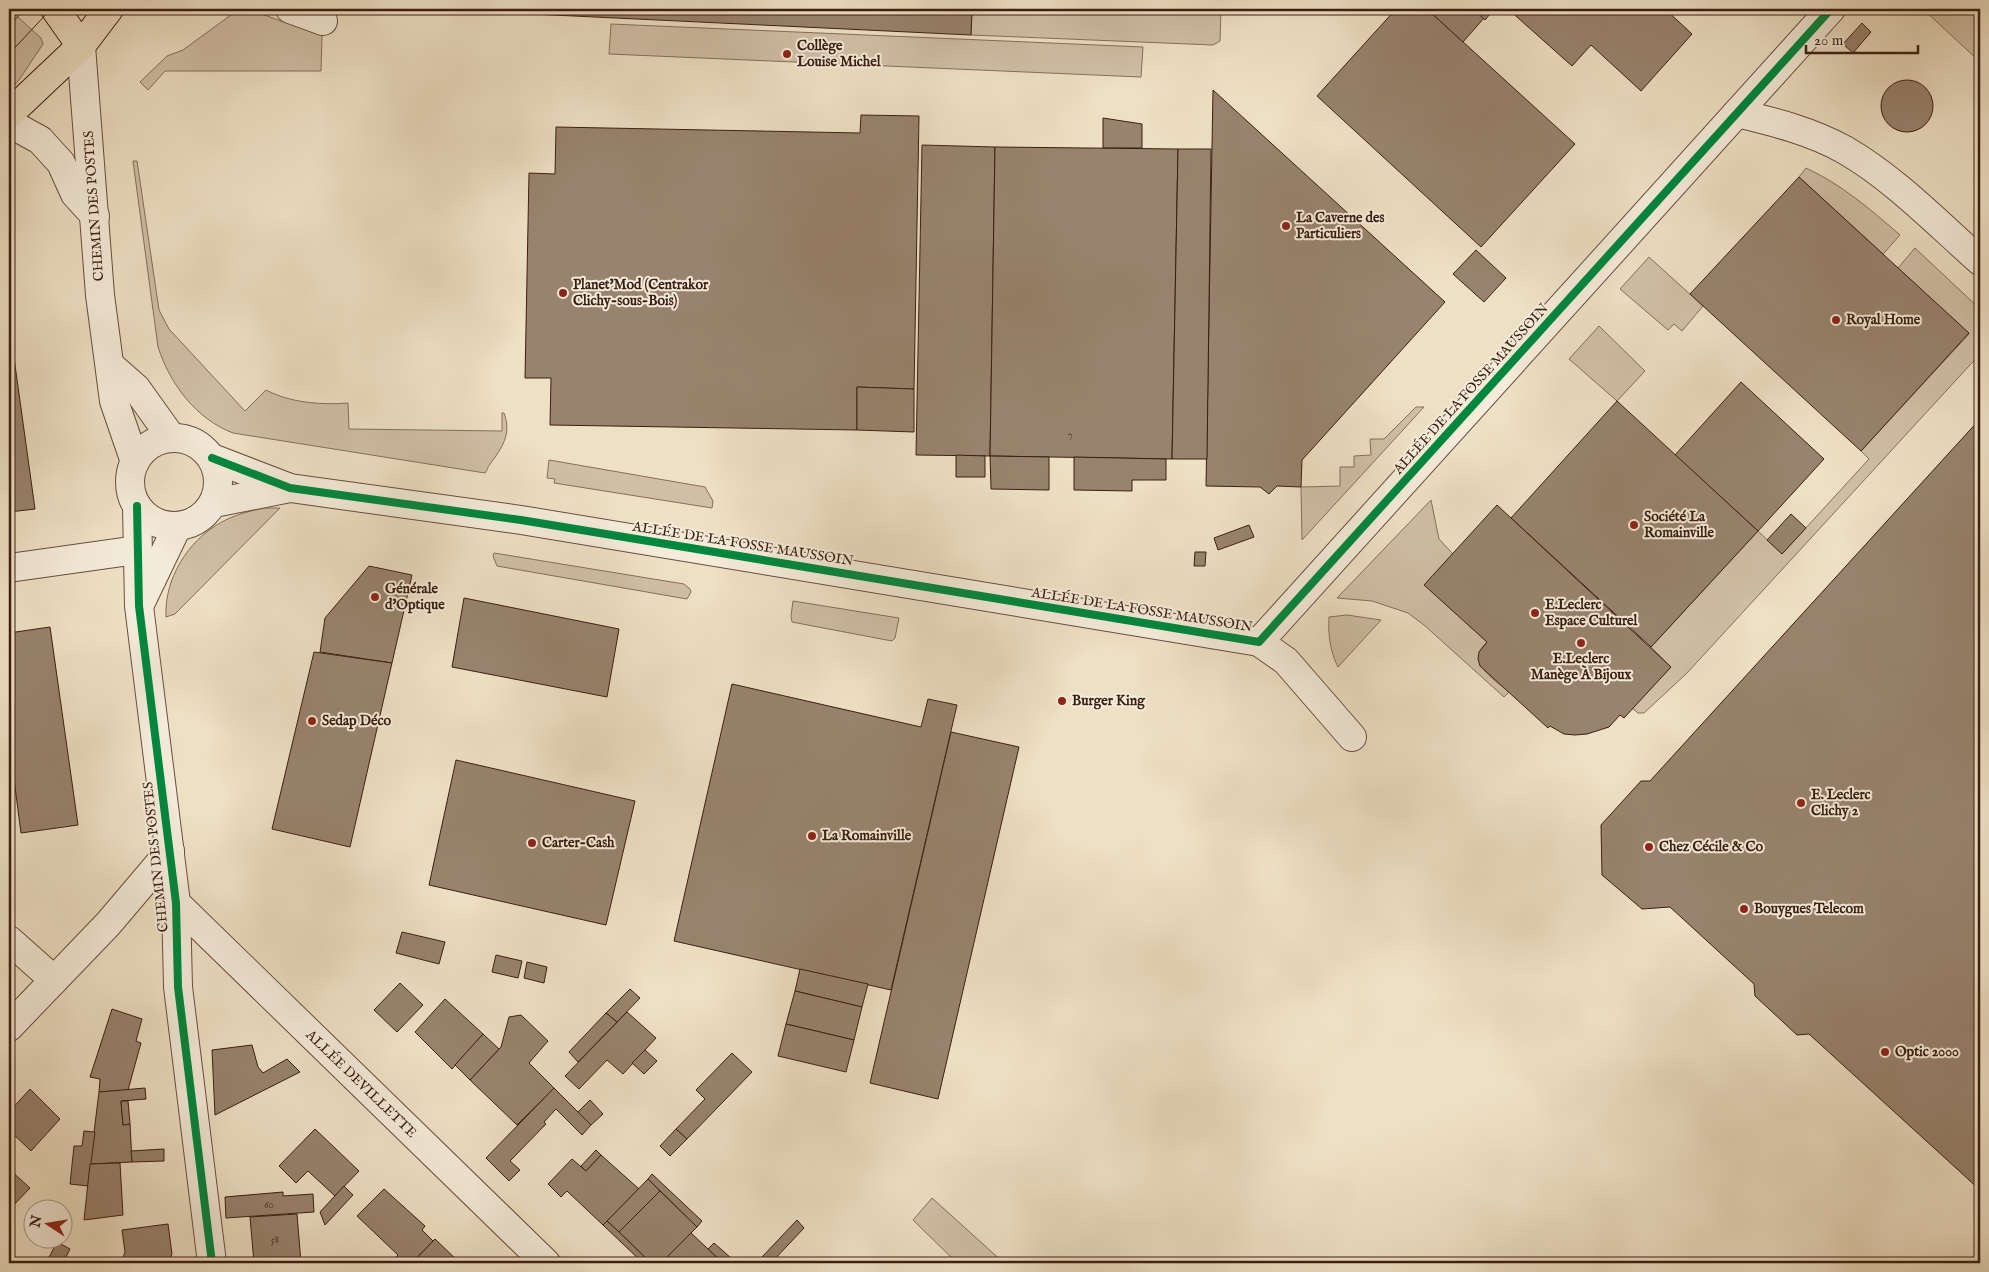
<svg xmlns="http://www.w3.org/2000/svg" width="1989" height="1272" font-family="'IM FELL English',serif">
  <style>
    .green { fill: #d0bfa6; stroke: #866e5c }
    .building { fill: #98836e; stroke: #3b1e11 }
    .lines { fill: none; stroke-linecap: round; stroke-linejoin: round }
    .minor-casing { stroke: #684e3e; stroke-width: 30 }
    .major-casing { stroke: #3b1e11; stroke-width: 30 }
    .minor { stroke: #f4ebd9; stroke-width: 28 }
    .major { stroke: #eee0c4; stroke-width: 28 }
    .tram { stroke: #3b1e11; stroke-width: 1 }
    .cycleway-casing { stroke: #f4ebd9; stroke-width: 11 }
    .cycleway { stroke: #00873e; stroke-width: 8 }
    .poi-dot { fill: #8f2418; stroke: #f4ebd9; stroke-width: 2 }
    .labels { text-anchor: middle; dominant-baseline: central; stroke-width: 4; stroke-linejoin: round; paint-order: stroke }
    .number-label { font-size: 11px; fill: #523728 }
    .poi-label { font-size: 14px; font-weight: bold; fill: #3b1e11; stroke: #f4ebd9; text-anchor: start }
    .street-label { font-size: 14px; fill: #3b1e11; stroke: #f4ebd9 }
  </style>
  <rect width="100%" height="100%" fill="#eee0c4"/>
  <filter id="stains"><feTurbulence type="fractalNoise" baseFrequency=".004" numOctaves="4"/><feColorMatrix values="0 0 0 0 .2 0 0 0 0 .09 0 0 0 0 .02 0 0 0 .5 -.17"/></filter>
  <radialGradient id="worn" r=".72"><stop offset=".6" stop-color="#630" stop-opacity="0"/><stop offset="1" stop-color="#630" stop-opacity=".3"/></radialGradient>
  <g class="green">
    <polygon points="9,9 41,38 43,44 19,80 9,91"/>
    <polygon points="239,9 248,9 322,36 321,71 165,71 148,90 140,82 167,56 183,50"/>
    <polygon points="972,9 1221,9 1220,41 1213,45 971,35"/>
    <polygon points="1923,9 1980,9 1980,62"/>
    <polygon points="611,24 1143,47 1141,77 609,54"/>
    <path d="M133,161H137L159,310L169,329L245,411L266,390C291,403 321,405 348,403L349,429L502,431V413H504C512,434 502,448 490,464C487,468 488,469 485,473L233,433C196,419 170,384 158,347Z"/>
    <path d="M1806,168C1841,184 1870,209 1900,235L1883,254L1799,177Z"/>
    <polygon points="1915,248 1980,309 1980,354 1687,673 1644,713 1638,713 1632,708 1671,667 1651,647 1758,531 1782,554 1869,459 1861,451 1969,334 1898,268"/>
    <polygon points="1649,257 1703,306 1682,331 1674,324 1668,330 1620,289"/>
    <polygon points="1599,326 1645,371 1617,401 1569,359"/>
    <polygon points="1416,407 1424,407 1302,540 1301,487 1340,486 1340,467 1354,467 1354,456 1371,455 1370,439 1384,439"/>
    <polygon points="549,460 705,487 713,501 712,508 554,483 555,479 547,478"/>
    <path d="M1431,500L1439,539L1453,554L1425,585L1487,642C1464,662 1494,679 1509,692L1504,697L1424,625L1408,613L1372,601L1337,598Z"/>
    <path d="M265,508H280L175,614L166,617C164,579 188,541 220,523C234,515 249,511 265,508Z"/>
    <polygon points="494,553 684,584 690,589 691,592 687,599 497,566 493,556"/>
    <polygon points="793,601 899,618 895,638 892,641 792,622 791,616"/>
    <path d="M1347,615L1381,620L1338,667C1330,651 1328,635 1329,617Z"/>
    <polygon points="932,1198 1004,1263 957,1263 913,1220"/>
  </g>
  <g class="building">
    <polygon points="427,9 972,9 971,35"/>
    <polygon points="1396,9 1427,9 1575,144 1481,247 1317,96"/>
    <polygon points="1427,9 1473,9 1484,18 1463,42"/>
    <polygon points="1473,9 1494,9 1485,20"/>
    <polygon points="1508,9 1665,9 1692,34 1641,91 1591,45 1572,66"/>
    <polygon points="1862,23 1871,32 1853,53 1843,44"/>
    <circle cx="1907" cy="106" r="26"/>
    <polygon points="1213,90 1445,302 1302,460 1301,487 1277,486 1269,494 1260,487 1206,486"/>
    <polygon points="861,115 919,116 914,389 857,387 857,430 550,425 551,378 525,378 529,173 555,174 556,127 860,133"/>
    <polygon points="1103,118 1142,124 1142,148 1103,148"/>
    <polygon points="922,145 995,147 990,456 916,455"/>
    <polygon points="995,147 1178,149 1172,459 990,456"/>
    <polygon points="1178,149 1211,149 1207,459 1172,459"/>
    <polygon points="1799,177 1969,333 1861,451 1690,294"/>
    <polygon points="1476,250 1506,278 1484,302 1453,274"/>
    <polygon points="9,322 35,509 9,512"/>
    <polygon points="1741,382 1824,459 1758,531 1675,455"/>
    <polygon points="857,387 914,389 914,432 857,430"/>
    <polygon points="1617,401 1758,531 1651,647 1511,518"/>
    <polygon points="1980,419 1980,1190 1809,1034 1797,1035 1755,996 1754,984 1670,907 1642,909 1602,875 1601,825 1641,781 1650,781"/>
    <polygon points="956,455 985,456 985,477 956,477"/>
    <polygon points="990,456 1049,457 1049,490 991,489"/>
    <polygon points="1074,457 1166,459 1166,480 1132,480 1132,491 1074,490"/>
    <polygon points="1497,505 1671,667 1624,718 1620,715 1609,727 1587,734 1575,735 1564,734 1550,726 1548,728 1480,666 1478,659 1479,652 1487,642 1424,585"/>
    <polygon points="1791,514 1806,528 1782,554 1767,540"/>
    <polygon points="1249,525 1254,537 1218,550 1214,538"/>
    <polygon points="1195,552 1206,552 1205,566 1194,566"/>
    <polygon points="369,566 412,575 392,663 320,652 325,618"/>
    <polygon points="464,598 619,629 607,697 452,667"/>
    <polygon points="50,627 78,825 21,833 9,741 9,633"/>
    <polygon points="314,652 392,663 350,847 272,829"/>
    <polygon points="732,684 921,727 928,699 957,705 891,990 674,941"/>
    <polygon points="951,732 1019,747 938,1099 870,1083"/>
    <polygon points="456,760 635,801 606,925 429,885"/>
    <polygon points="402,932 445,942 439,964 396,953"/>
    <polygon points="496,955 522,961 518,978 492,972"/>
    <polygon points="527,962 547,967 544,983 524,978"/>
    <polygon points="800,969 868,984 862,1007 795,991"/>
    <polygon points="400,983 423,1005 397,1032 374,1010"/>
    <polygon points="630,989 640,998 617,1022 606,1013"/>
    <polygon points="795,991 862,1007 854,1040 786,1024"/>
    <polygon points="445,999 483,1034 452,1069 415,1032"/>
    <polygon points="112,1009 142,1019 136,1041 141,1043 128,1090 99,1092 100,1079 90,1077"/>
    <polygon points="627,1012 656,1038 623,1074 607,1060 579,1089 565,1076"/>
    <polygon points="606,1013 617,1022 578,1062 569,1052"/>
    <polygon points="521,1015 548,1041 529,1063 554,1088 517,1125 470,1080 501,1047 509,1017"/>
    <polygon points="786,1024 854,1040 846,1072 778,1056"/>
    <polygon points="483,1034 499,1049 470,1080 455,1065"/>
    <polygon points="252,1045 258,1067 263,1073 287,1059 300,1072 215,1115 212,1050"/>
    <polygon points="645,1050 657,1061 644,1074 632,1063"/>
    <polygon points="732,1053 752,1072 687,1139 676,1129 705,1099 696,1090"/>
    <polygon points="145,1088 146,1099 121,1101 123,1125 130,1124 132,1162 90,1164 99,1092"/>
    <polygon points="554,1088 591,1125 582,1135 556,1109 544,1122 546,1124 510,1161 520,1170 509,1181 486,1158"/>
    <polygon points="30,1089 60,1119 31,1151 9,1130 9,1112"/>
    <polygon points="590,1100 603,1114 591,1125 578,1112"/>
    <polygon points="121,1101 128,1101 130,1124 123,1125"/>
    <polygon points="315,1129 359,1171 335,1196 308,1171 296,1183 279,1166"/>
    <polygon points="676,1129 687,1139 670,1156 660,1146"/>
    <polygon points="84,1131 95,1132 88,1186 70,1184 74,1146 82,1146"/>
    <polygon points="164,1149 164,1161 132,1162 131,1151"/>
    <polygon points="596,1150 601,1155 586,1171 581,1166"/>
    <polygon points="601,1155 639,1189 603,1225 567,1191 561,1197 548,1184 572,1159 586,1171"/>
    <polygon points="120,1163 123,1215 84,1220 90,1164"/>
    <polygon points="9,1169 30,1188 9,1210"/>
    <polygon points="652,1174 702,1221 697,1227 648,1179"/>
    <polygon points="648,1179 660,1191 619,1232 607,1221"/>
    <polygon points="344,1186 353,1195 325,1225 320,1212"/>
    <polygon points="384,1189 425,1226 422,1230 433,1241 412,1263 399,1263 394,1259 398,1255 357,1216"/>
    <polygon points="660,1191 697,1227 661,1263 651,1263 619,1232"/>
    <polygon points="283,1192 283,1196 313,1194 314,1212 226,1218 225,1197"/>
    <polygon points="297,1214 301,1263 254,1263 250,1217"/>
    <polygon points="797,1220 804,1228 771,1263 768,1263 762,1257"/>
    <polygon points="607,1221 619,1232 651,1263 643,1263 603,1225"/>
    <polygon points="168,1224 172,1254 168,1263 121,1263 125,1252 122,1230"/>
    <polygon points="691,1233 708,1249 723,1263 661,1263"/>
    <polygon points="435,1239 460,1263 412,1263"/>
    <polygon points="57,1242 70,1249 63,1263 46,1263"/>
    <polygon points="714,1243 731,1258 726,1263 723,1263 708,1249"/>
  </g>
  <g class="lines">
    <defs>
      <g id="minor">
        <polyline points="290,9 323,21"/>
        <polyline points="81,46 100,295 114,401 135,462"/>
        <path d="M1737,113C1774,122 1811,131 1845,150C1895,179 1937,223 1980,261"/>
        <polyline points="9,127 20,129 40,140 61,163 75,194 95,216"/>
        <polyline points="111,366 136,388 171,437"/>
        <circle cx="174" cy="482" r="44"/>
        <polyline points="212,458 290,488 521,520 1259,642 1831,9"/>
        <polyline points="214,503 290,488"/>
        <polyline points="137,506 139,606 176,903 178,987 212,1263"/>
        <polyline points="9,568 137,550"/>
        <polyline points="141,602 177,527"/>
        <polyline points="1259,642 1286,661 1352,737"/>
        <polyline points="176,903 546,1263"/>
        <polyline points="9,940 54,980"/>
        <polyline points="9,1027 108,924 170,851"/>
      </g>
      <g id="major">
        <polyline points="55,9 81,46"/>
        <polyline points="9,114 81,46 109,9"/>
      </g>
    </defs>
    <use href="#minor" class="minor-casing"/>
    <use href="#major" class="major-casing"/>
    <use href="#minor" class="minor"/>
    <use href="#major" class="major"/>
    <g class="tram">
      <polyline points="9,26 25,9"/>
      <polyline points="9,54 51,9"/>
    </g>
    <defs>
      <g id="cycleway">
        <polyline points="212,458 290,488 521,520 1259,642 1831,9"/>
        <polyline points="137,506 139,606 176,903 178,987 212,1263"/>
      </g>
    </defs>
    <use href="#cycleway" class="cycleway-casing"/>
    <use href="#cycleway" class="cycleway"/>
  </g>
  <g class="poi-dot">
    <circle cx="787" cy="54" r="5"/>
    <circle cx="1286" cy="226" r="5"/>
    <circle cx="563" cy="293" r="5"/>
    <circle cx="1836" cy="320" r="5"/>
    <circle cx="1634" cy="525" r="5"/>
    <circle cx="375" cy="597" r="5"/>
    <circle cx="1535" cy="613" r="5"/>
    <circle cx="1581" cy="643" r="5"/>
    <circle cx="1062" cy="701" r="5"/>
    <circle cx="312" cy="721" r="5"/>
    <circle cx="1801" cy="803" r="5"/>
    <circle cx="812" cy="836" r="5"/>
    <circle cx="532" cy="843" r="5"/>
    <circle cx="1649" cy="847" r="5"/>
    <circle cx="1744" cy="909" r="5"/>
    <circle cx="1885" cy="1052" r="5"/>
  </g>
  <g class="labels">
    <g class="number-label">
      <text x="1070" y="435">7</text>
      <text x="269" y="1205">60</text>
      <text x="275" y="1240">58</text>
    </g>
    <g class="poi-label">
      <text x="797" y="46">Collège<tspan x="797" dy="16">Louise Michel</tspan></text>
      <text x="1296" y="218">La Caverne des<tspan x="1296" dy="16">Particuliers</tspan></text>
      <text x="573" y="285">Planet'Mod (Centrakor<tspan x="573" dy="16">Clichy-sous-Bois)</tspan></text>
      <text x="1846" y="320">Royal Home</text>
      <text x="1644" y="517">Société La<tspan x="1644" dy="16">Romainville</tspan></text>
      <text x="385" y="589">Générale<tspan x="385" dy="16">d'Optique</tspan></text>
      <text x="1545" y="605">E.Leclerc<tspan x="1545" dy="16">Espace Culturel</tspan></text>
      <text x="1581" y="659" text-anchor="middle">E.Leclerc<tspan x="1581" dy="16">Manège À Bijoux</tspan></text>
      <text x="1072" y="701">Burger King</text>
      <text x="322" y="721">Sedap Déco</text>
      <text x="1811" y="795">E. Leclerc<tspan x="1811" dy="16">Clichy 2</tspan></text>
      <text x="822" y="836">La Romainville</text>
      <text x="542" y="843">Carter-Cash</text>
      <text x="1659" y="847">Chez Cécile &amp; Co</text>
      <text x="1754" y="909">Bouygues Telecom</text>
      <text x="1895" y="1052">Optic 2000</text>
    </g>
    <g class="street-label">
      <text transform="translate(94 206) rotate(-94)">CHEMIN DES POSTES</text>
      <text transform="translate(1471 389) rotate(-48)">ALLÉE DE LA FOSSE MAUSSOIN</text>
      <text transform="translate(743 544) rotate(9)">ALLÉE DE LA FOSSE MAUSSOIN</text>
      <text transform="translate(1142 610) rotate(9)">ALLÉE DE LA FOSSE MAUSSOIN</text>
      <text transform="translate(156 857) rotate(-96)">CHEMIN DES POSTES</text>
      <text transform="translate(361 1084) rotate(44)">ALLÉE DEVILLETTE</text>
    </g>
  </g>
  <rect width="1989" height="1272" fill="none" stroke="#eee0c4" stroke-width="30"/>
  <rect x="10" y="10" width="1969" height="1252" fill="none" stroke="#3b1e11" stroke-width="2.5"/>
  <rect x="15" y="15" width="1959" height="1242" fill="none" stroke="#3b1e11"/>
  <g transform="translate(48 1224) rotate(282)"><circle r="24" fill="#f4ebd9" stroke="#aa9989"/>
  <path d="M0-4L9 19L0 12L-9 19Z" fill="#8f2418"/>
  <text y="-8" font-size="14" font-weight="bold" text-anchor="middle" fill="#3b1e11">N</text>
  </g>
  <path d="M1806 45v8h112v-8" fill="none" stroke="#3b1e11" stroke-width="2.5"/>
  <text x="1814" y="45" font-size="15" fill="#3b1e11" stroke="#f4ebd9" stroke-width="4" paint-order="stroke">20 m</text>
  <rect width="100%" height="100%" filter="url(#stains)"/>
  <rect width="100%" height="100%" fill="url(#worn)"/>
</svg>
